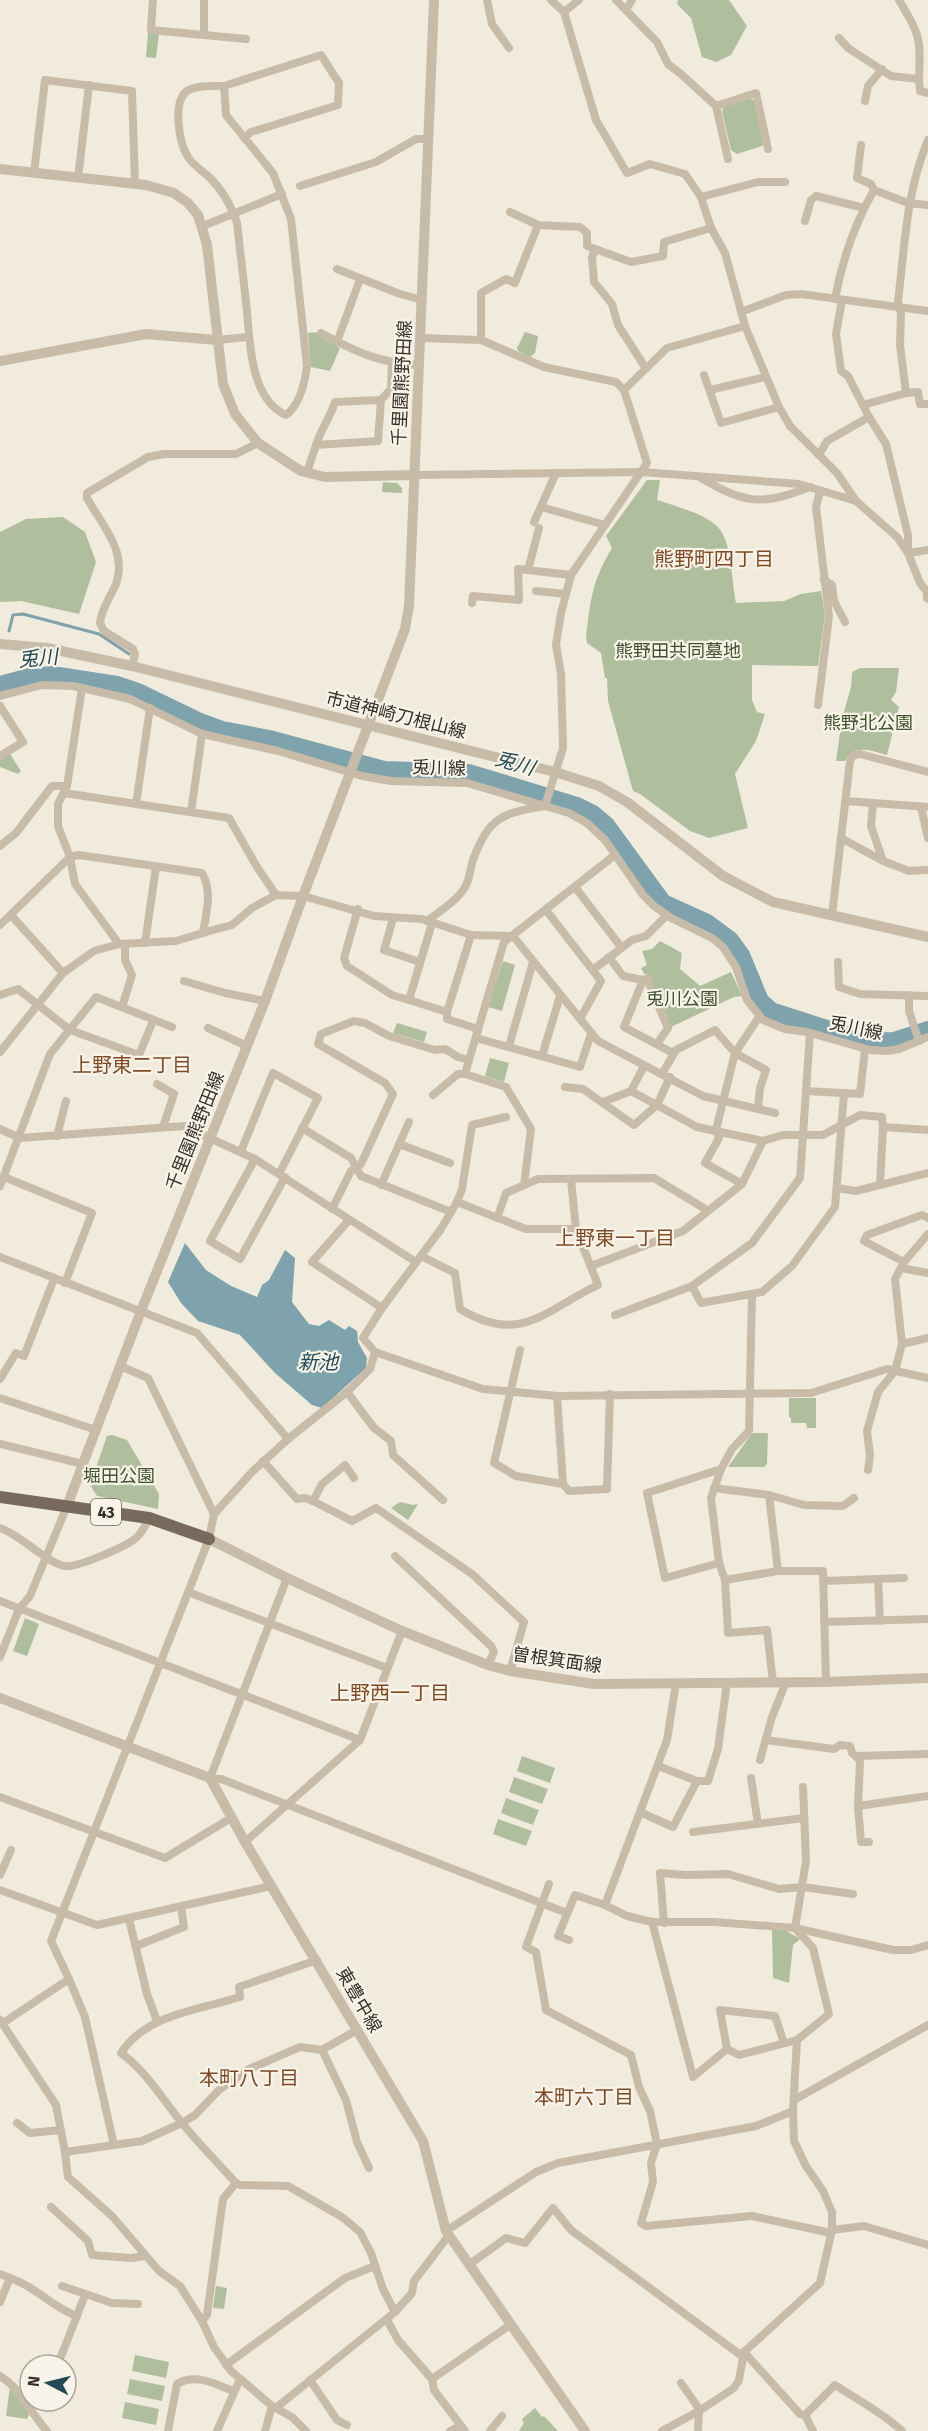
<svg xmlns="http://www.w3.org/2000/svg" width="928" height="2431" font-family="'Fira Sans','Noto Sans JP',sans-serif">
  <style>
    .green { fill: #afbf9e }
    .water { fill: #7ea3ac }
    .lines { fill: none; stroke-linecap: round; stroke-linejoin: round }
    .stream { stroke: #7ea3ac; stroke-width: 3 }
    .river { stroke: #7ea3ac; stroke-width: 18 }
    .minor { stroke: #c8bca9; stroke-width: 8 }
    .tertiary { stroke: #c8bca9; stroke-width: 10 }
    .primary { stroke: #77695b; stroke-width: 12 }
    .labels { text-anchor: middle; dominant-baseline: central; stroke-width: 4.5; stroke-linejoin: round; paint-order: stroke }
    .shield { fill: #f9f4e9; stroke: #706a63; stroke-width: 1.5 }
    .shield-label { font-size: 16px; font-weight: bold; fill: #362f29 }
    .street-label { font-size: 18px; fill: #362f29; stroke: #f9f4e9 }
    .park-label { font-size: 18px; fill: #40532e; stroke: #f9f4e9 }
    .neighbourhood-label { font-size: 20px; fill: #814a26; stroke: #f9f4e9 }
    .water-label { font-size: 20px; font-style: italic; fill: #214a55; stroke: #f9f4e9 }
  </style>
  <rect width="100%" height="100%" fill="#f1ebdd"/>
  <g class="green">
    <polygon points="678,0 729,0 747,26 731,55 716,62 702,57 691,18 677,4"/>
    <polygon points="148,33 159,34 156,58 146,57"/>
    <polygon points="749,99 754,100 764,143 762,146 737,154 731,150 722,112 724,106"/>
    <polygon points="319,332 319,336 340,348 330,371 311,367 308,333"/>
    <polygon points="525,332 538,336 535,353 530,357 518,351 517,348"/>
    <path d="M647,480H660L657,500C735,524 725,527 736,603L784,601L801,594L821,591L825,615L818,666L752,665V700L757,712L765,714L756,741L735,774L748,828L709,838L690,831L640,794L633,791L608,701L607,678H605L601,653L587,643L586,638C590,601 592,581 612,548L606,536Z"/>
    <polygon points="383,482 397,483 402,488 402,493 382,492"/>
    <polygon points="63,517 85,532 96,562 79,614 21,601 0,602 0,532 26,519"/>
    <path d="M860,668H899L896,692L891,700L899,707L887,755C871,751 855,743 845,761H836L842,719L851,687L852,672Z"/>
    <polygon points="10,754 21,771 18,774 0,767 0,760"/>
    <polygon points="660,941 682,953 680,969 700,986 731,972 742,996 734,997 671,1027 647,974 645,975 641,968 647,965 642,951 652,949"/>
    <polygon points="503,961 515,965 502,1011 488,1007"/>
    <polygon points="397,1023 427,1032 424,1042 393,1033"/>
    <polygon points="490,1058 509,1063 504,1082 485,1076"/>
    <polygon points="789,1398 816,1398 816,1428 807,1428 806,1423 791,1423 791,1418 789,1417"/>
    <polygon points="752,1433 768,1433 767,1464 764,1467 728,1467"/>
    <polygon points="112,1435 127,1440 159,1494 158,1509 97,1496 90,1485 107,1436"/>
    <polygon points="400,1502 413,1505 418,1504 408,1520 391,1508"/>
    <polygon points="25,1618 39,1624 27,1656 13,1651"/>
    <polygon points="522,1756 555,1768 550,1783 517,1771"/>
    <polygon points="514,1777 548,1789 542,1804 509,1792"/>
    <polygon points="506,1798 539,1810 533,1825 501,1813"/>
    <polygon points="498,1819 532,1831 526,1846 493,1834"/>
    <polygon points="772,1929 785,1930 800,1939 793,1945 789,1983 773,1978"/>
    <polygon points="216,2286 227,2288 224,2309 213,2308"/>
    <polygon points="135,2355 169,2362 166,2378 132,2371"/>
    <polygon points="130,2379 165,2386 162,2401 127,2394"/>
    <polygon points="10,2387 28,2412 29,2415 27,2419 6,2416"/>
    <polygon points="125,2402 159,2409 156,2425 122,2418"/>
    <polygon points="535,2408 542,2417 544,2416 558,2431 519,2431 524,2423 522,2419"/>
  </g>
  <polygon class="water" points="185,1243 206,1270 231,1286 257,1297 262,1285 269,1280 285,1250 295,1258 292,1302 309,1324 319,1326 329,1320 345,1330 349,1326 357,1331 358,1342 367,1358 366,1368 322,1408 312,1405 275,1373 240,1335 198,1321 181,1303 168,1282"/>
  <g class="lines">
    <polyline class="stream" points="9,631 13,615 23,614 99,634 129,654"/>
    <polyline class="river" points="0,685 30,677 52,675 117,685 138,692 200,722 222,730 269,739 384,770 469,773 577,806 593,814 606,825 663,903 707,923 730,940 741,955 760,1001 771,1011 867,1042 894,1041 928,1030"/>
    <g class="minor">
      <polyline points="153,0 151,30 246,39"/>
      <polyline points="204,0 204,35"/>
      <polyline points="487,0 492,24 509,48"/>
      <polyline points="551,0 564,12 596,120 627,173 650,164 685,174 701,197 711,228 725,253 745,326 779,407 790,426 837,473 856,501 897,537 908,553 920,583 927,592"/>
      <polyline points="616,0 657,42 668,64 681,74 716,106 728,159"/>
      <polyline points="626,10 632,0"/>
      <polyline points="564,12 579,0"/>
      <path d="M839,38L848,48L891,76L919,79C921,37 920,36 899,0"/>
      <polyline points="919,79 920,91 928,93"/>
      <path d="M224,86L226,115L273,173L291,219L307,366C305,381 300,405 286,415C248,398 250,336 246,302C243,276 240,249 237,223C231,205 222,189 208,176C201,170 193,165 188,157C179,143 172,102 187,91C197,85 212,86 224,86Z"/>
      <polyline points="224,86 321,55 339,83 338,105 251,132 244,138"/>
      <polyline points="865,101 868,86 882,69"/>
      <polyline points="716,106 756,93 768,149"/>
      <polyline points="861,145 857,178 871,184 874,190 908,203 928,205"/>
      <polyline points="34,173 45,80 132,91 135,184"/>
      <polyline points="78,178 89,85"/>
      <polyline points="300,186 376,162 416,139 429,139"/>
      <polyline points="701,197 758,182 785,182"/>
      <polyline points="510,212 538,225 580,227 587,233 587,246 631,262 663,256 664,242 711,228"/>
      <polyline points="805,221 811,200 816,196 864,208"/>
      <polyline points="203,226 282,194"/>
      <polyline points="595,250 592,257 594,282 612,304 618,325 645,367"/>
      <polyline points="337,269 400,294 422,300"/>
      <path d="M835,299C842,261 855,223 874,190"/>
      <polyline points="842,300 836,334 841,371 848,376 869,417 886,444 908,535 908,553 928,550"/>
      <polyline points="741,312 786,295 801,294 928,311"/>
      <path d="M321,333C356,352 379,363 419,365"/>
      <path d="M421,338L481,340L544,367L616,382L624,390L647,463L571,575L561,613L556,645L561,674L563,748L545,806C502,813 489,817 473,860C470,869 470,879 465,887C457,901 440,911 427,921"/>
      <polyline points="217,340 248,337"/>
      <polyline points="481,340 481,293 506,279 515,283 538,225"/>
      <polyline points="337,342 360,279"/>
      <polyline points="704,375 721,423 779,407"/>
      <polyline points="624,390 667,348 745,326"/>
      <polyline points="710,390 765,377"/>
      <path d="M906,393L900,345L901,314L898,301C905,244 906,193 928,140"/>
      <polyline points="863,405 906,393 918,392 920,404 928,404"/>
      <path d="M316,445C321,429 330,418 335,402L381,400"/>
      <polyline points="819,455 827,441 869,417"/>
      <polyline points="307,472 316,445 378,441 381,400 391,389 392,363"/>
      <polyline points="414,475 642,472 799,484 856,501"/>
      <path d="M701,478C746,504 761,506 810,487"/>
      <polyline points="541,507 605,525"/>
      <polyline points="534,522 556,473"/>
      <polyline points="528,570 539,528"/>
      <polyline points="824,580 832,585 834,601 845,622"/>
      <polyline points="536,591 566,594"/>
      <polyline points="472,603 473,596 519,600 518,569 571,575"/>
      <path d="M132,666L135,654L133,649L104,631L100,623C101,609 111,596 116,584C128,551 101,524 87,498V493L148,457L164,454H236L258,443"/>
      <polyline points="82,688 67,786 58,804 58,826 70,857 75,884 119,944"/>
      <polyline points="0,696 42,685 73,686 130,699 202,734 278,751 362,776 391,781 467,783 569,813 587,823 605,840 643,895 654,906 671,918 712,938 723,947 736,967 747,1000 763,1020 785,1029 807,1032 870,1050 887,1051 899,1049 928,1037"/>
      <polyline points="818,705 829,616 816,507 820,491"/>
      <polyline points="0,706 23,742 0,756"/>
      <polyline points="64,793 229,818 257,867 276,895"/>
      <polyline points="845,801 928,807"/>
      <polyline points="136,804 150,708"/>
      <polyline points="873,804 871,826 883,861"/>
      <polyline points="921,807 928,838"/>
      <polyline points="191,812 202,734"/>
      <polyline points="841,838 883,861 909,871 928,870"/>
      <polyline points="0,846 16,833 52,786 67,786"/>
      <polyline points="575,887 621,947"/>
      <polyline points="358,909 344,958 347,966 392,995 409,1000"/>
      <polyline points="546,910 601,981 580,1019"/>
      <polyline points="11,915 63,973"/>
      <polyline points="832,915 850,761 853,756 860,754 928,772"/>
      <polyline points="393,919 384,950 420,962"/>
      <polyline points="432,923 409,1000 447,1012 447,1019 478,1029"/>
      <path d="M0,925L70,857L79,855L202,873C213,892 206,913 203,933"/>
      <polyline points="145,943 156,867"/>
      <polyline points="609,957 623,976 643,980 624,1027 673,1053"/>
      <polyline points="838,962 839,987 860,994 928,996"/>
      <polyline points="594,969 632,940 646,936 666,916"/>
      <polyline points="643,980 647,979 668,1028 657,1044"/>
      <polyline points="184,981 225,993 265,1001"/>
      <polyline points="0,995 18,989 70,1030 139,1055 153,1021"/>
      <polyline points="909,995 909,1011 919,1041"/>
      <polyline points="122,1007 132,975 125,960 125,944"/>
      <polyline points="447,1012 471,935"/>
      <polyline points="208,1028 247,1046"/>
      <polyline points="476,1038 580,1067 591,1034"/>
      <polyline points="509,1046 533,962"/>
      <polyline points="0,1052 63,973 94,951 119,944 176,941 213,930 232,925 252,908 276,895 303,896 374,916 422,919 471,935 513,936 598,1041 703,1096 775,1113"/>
      <polyline points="542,1056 560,996"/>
      <polyline points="662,1074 676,1050 715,1030 735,1053 766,1070 760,1088 758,1108"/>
      <polyline points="157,1084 174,1094 163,1127"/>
      <polyline points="565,1087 583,1089 634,1125 657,1105 670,1077"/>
      <polyline points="631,1091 644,1066"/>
      <polyline points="806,1091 860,1094 865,1049"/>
      <polyline points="433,1095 458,1074 465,1074"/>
      <polyline points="603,1102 631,1091 697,1127 763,1141"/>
      <polyline points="883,1127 928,1130"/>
      <polyline points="302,1128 351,1158 361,1176 451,1212"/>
      <polyline points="0,1129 20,1138 184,1126 255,1159 416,1262"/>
      <polyline points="57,1136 66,1101"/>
      <polyline points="399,1144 450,1163"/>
      <polyline points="241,1151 273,1073 318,1098 279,1174"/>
      <polyline points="255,1159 210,1241 240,1259 285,1177"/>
      <polyline points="4,1177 92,1213 65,1283"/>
      <polyline points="742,1184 705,1163 719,1138 716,1130 735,1053 759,1017"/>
      <polyline points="381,1185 409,1122"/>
      <polyline points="524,1185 531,1129 506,1087 465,1074 469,1060 504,942 615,855"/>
      <polyline points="0,1186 50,1054 96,997 172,1027"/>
      <polyline points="837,1188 856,1191 928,1173"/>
      <polyline points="457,1202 526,1229 576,1229"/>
      <polyline points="332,1209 351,1171 361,1164 393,1094 385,1083 318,1044 321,1034 354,1021 365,1023 389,1036 435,1050 445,1049 458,1057 469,1060"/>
      <polyline points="497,1218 506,1193 538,1179 654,1178 707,1210"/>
      <polyline points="349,1220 312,1262 382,1308"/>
      <path d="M421,1256L455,1273L460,1309C521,1346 545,1310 598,1285L576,1229L571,1180"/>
      <polyline points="0,1257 197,1333 288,1439"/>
      <polyline points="904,1262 864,1241 867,1235 922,1215 928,1218"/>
      <polyline points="591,1266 683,1231 742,1184 763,1141 783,1135 823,1135 860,1115 882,1117 883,1127 880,1185"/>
      <polyline points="901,1268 928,1273"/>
      <polyline points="692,1286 701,1303 762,1292 792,1266 835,1207 844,1093"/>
      <polyline points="752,1294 749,1431 732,1449 721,1469 711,1498 719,1563 725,1580 728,1633 767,1630 773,1682"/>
      <polyline points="615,1315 692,1286 752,1243 800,1178 810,1033"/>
      <polyline points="902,1344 928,1338"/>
      <polyline points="520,1350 494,1463 516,1476 563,1484 557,1396"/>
      <polyline points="375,1352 483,1389 557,1396 811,1393 887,1369 928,1378"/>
      <polyline points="120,1366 148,1378 214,1514"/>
      <polyline points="0,1379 16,1353 24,1356 54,1279"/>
      <polyline points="347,1392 374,1428 391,1441 393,1455 443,1500"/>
      <polyline points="0,1398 96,1430"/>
      <polyline points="0,1444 83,1464"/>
      <polyline points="263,1461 297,1499 305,1498 313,1501"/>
      <polyline points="868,1470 870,1456 867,1431 878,1392 895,1371 902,1344 895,1279 904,1262 928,1234"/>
      <polyline points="354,1478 345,1465 322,1484 313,1501 352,1521 376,1508 472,1574 524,1622 510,1671"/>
      <polyline points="563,1484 569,1491 607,1489 610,1394"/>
      <polyline points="714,1488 769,1495 804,1505 843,1506 854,1498"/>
      <polyline points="769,1495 778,1571"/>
      <path d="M0,1528C23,1536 42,1560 64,1566C75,1569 127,1546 136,1538C142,1533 146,1524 149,1518"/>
      <polyline points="395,1556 491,1646 494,1652 488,1665"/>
      <polyline points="719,1563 665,1578 647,1493 721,1469"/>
      <polyline points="287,1578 210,1778 221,1779 567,1913"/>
      <polyline points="878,1579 880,1621"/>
      <polyline points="725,1580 778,1571 823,1571 826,1682"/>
      <polyline points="823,1581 904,1578"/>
      <polyline points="188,1592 387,1668"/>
      <polyline points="0,1601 360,1740"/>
      <polyline points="824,1622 928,1619"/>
      <polyline points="0,1657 19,1609 30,1596 67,1506"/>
      <polyline points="766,1740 834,1749 840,1745 850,1746 852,1753 860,1760 858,1806 861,1842 869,1842"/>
      <polyline points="856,1756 928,1754"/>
      <polyline points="760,1760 772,1717 786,1682"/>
      <polyline points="658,1766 697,1781 708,1781 718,1749 727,1682"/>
      <polyline points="751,1778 758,1824"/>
      <polyline points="0,1797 165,1858 231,1818"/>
      <polyline points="858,1806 928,1796"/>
      <polyline points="640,1812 673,1827 697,1781"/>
      <polyline points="693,1832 804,1818"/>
      <polyline points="245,1842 360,1740 402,1631"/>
      <polyline points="0,1875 11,1850"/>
      <polyline points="549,1884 526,1947 536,1952 546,2010 631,2055 639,2087 650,2111 657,2144 651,2163 653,2182 641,2223 646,2226 752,2216 831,2233"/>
      <polyline points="0,1890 97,1925 271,1886"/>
      <polyline points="605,1905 667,1740 676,1683"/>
      <polyline points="129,1919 147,1994 157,2021"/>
      <polyline points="652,1922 693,2077 727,2049 739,2055 797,2040 829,2014 813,1948 795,1928 806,1861 803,1787"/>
      <polyline points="664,1923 660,1873 686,1875 728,1874 779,1889 803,1887 853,1894"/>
      <polyline points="569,1940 558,1936 575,1895 605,1905 627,1916 652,1922 714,1922 795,1928 893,1950 911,1950 928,1945"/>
      <polyline points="136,1946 184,1927 181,1907"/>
      <polyline points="69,1979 51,1941 209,1539 214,1514 253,1471 288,1439 347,1392 370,1369 375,1352 363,1338 382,1308 441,1229 457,1202 462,1189 472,1125 506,1117"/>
      <polyline points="0,2020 56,2105 65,2152"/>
      <polyline points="3,2023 69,1979 85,2017 114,2145"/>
      <polyline points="727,2049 720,2010 775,2016 784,2043"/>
      <polyline points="322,2050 346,2100 357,2142 369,2168"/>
      <polyline points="794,2100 928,2025"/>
      <polyline points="17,2123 30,2133 61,2130"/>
      <path d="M236,2183C218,2163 199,2144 182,2123C162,2099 147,2072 121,2053C146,2014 199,2010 240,1997L239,1987L317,1960"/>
      <polyline points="51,2207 88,2241 92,2255 131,2258 145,2256"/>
      <polyline points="832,2230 864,2226 928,2245"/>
      <polyline points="446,2231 536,2172 558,2163 756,2126 793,2111"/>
      <polyline points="470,2264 506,2238 525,2243 553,2208 571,2230 742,2356"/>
      <polyline points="0,2274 10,2278 0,2302"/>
      <path d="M10,2278C37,2287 50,2306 77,2316"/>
      <polyline points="62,2286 112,2303 138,2304"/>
      <polyline points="387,2320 398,2340 432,2379 434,2390 465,2431"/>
      <polyline points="202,2321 207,2315 223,2199 236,2183 240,2185 288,2186 342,2217 360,2232 371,2253 383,2289 395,2312"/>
      <polyline points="744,2352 800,2414 805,2415 813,2431"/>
      <polyline points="56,2365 62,2354 85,2295"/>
      <polyline points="226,2365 345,2278 375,2266"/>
      <path d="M0,2376C21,2388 30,2413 47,2431"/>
      <polyline points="432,2379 510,2325"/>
      <polyline points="310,2380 337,2420 347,2425"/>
      <polyline points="681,2383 700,2410"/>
      <polyline points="277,2407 395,2312 412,2293 414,2281 449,2235"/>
      <path d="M805,2415L835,2385C858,2400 883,2413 902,2431"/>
      <path d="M168,2431L177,2384C195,2373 216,2384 233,2391"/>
      <polyline points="217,2431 240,2379"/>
      <polyline points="265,2431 272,2406"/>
      <polyline points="306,2431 292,2417 272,2406 231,2371 214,2347 202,2321 180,2286 159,2271 112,2216 68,2177 65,2152 142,2141 182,2123 195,2115 219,2090 249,2069 300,2047 322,2050 357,2030"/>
      <polyline points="450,2431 460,2426"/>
      <polyline points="490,2431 502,2416"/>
      <polyline points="662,2431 699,2411 734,2388 739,2380 744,2352 820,2283 832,2230 832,2212 823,2191 806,2166 794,2141 793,2111 797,2040"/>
      <polyline points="698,2431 699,2411"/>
    </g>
    <g class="tertiary">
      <polyline points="0,169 146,185 174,193 188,203 198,215 207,245 223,384 235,414 258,443 301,471 325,477 414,475"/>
      <polyline points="0,361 146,334 217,340"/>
      <polyline points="928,591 928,598"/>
      <polyline points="0,644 47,648 132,666 555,772 599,786 627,802 723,876 773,902 928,937"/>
      <polyline points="67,1506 141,1311 265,1001 303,896 405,629 409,606 434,0"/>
      <polyline points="209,1539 287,1578 402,1631 488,1665 510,1671 594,1684 826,1682 928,1678"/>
      <polyline points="0,1698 210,1778 245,1842 423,2141 446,2231 585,2431"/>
    </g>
    <polyline class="primary" points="0,1497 149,1518 209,1539"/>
  </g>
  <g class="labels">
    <rect class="shield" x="91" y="1499" width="30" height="26" rx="4.5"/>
    <g class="shield-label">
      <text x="106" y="1512">43</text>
    </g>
    <g class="street-label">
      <text transform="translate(402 383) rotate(-87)">千里園熊野田線</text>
      <text transform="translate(396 715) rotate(14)">市道神崎刀根山線</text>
      <text transform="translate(439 768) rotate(2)">兎川線</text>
      <text transform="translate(856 1028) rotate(12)">兎川線</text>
      <text transform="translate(195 1131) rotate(-68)">千里園熊野田線</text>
      <text transform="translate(557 1660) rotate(8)">曽根箕面線</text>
      <text transform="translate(359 2000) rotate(60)">東豊中線</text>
    </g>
    <g class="park-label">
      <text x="678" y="651">熊野田共同墓地</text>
      <text x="868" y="723">熊野北公園</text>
      <text x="682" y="999">兎川公園</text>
      <text x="119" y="1476">堀田公園</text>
    </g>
    <g class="neighbourhood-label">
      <text x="714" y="559">熊野町四丁目</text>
      <text x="132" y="1065">上野東二丁目</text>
      <text x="615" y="1238">上野東一丁目</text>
      <text x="390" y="1693">上野西一丁目</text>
      <text x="249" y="2078">本町八丁目</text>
      <text x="584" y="2097">本町六丁目</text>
    </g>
    <g class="water-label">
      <text transform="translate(38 658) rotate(-5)">兎川</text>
      <text transform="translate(515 763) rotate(16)">兎川</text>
      <text x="318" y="1362">新池</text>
    </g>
  </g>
  <g transform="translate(48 2383) rotate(277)"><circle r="28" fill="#f9f4e9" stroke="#aba59c" stroke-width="1.5"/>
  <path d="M0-4.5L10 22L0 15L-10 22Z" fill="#214a55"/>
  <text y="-9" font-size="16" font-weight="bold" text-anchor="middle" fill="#362f29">N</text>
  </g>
</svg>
